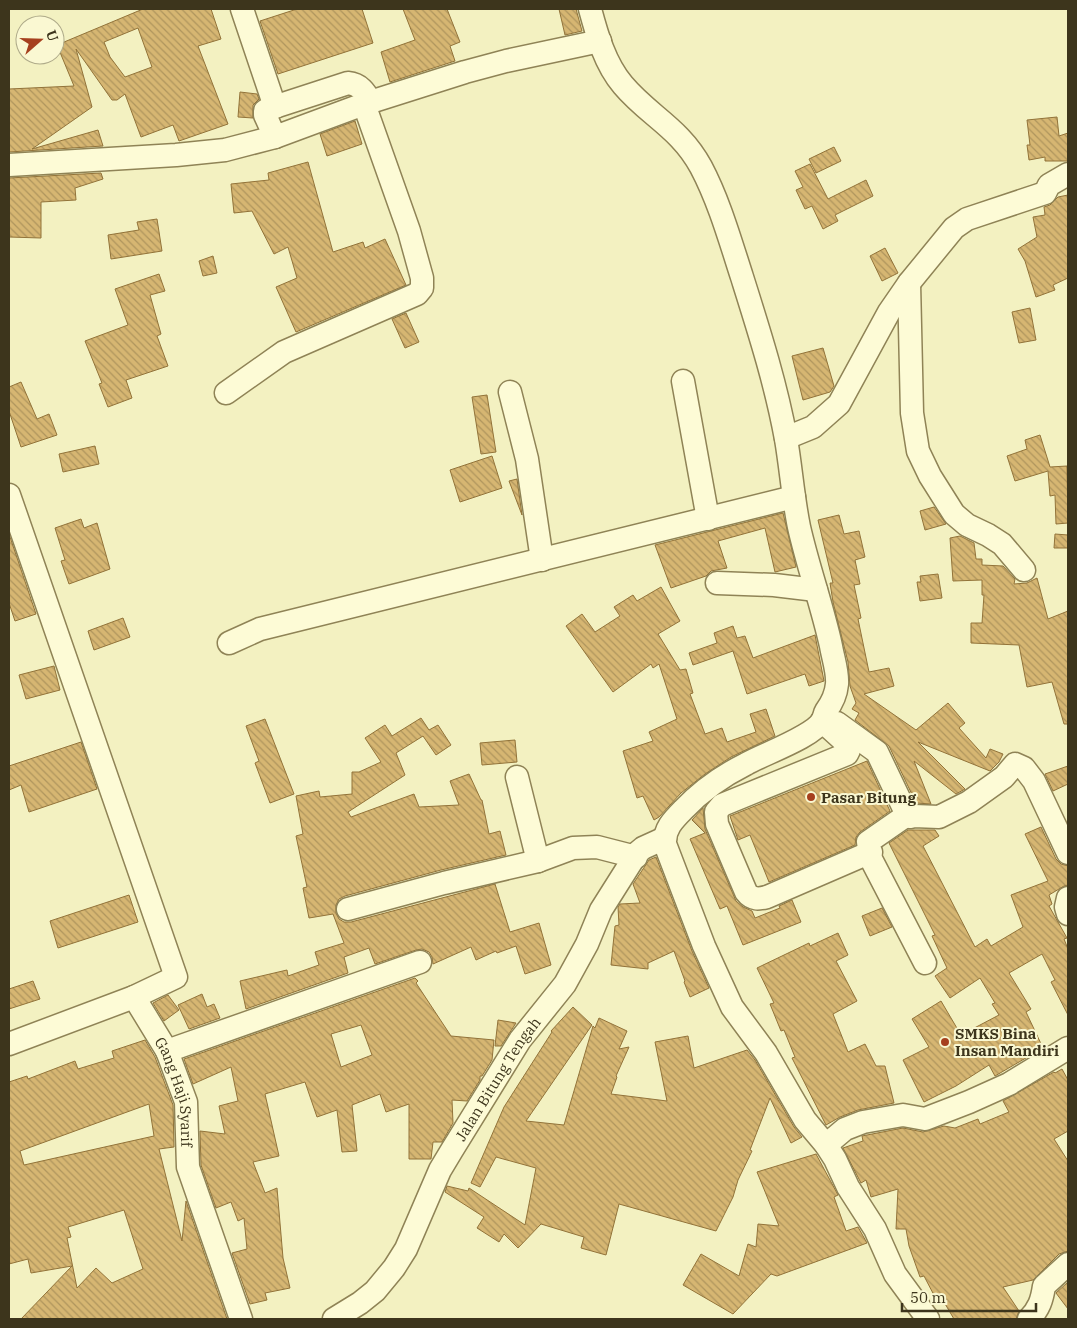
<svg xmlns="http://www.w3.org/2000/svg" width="1077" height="1328" font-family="'IBM Plex Serif',serif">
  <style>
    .building { fill: url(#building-back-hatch); stroke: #927339; fill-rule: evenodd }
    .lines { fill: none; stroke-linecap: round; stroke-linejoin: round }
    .minor-casing { stroke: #8f8356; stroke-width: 25 }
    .minor { stroke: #fdfbd6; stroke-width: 22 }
    .poi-dot { fill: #a6401e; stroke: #faf8d2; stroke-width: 2 }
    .labels { text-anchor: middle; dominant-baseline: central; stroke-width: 4; stroke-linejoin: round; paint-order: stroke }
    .poi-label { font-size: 15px; font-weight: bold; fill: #3d351c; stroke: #faf8d2; text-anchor: start }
    .street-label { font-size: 15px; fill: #3d351c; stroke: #faf8d2 }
  </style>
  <defs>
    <pattern id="building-back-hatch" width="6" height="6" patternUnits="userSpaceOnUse" patternTransform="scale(1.25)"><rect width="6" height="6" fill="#d6b672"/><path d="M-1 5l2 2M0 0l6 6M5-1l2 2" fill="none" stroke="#af955d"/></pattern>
  </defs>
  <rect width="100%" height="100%" fill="#f3f1c1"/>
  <g class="building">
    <path d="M143,9H211L221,39L198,46L228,124L179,141L173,125L141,137L125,94L117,100H112L76,49L92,107L32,149L98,130L103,146L9,152V89L74,86L57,45ZM138,28L152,67L125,77L110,57L104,42Z"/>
    <polygon points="297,9 362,9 373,43 278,74 260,21"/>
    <polygon points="403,9 447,9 460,42 450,46 455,61 390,82 381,52 415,40"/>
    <polygon points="559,9 576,9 582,31 565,35"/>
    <polygon points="240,92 257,94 259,99 253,105 253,118 238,117"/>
    <polygon points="1057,117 1059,136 1068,133 1068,161 1045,161 1045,157 1029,160 1027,145 1030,145 1027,120"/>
    <polygon points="355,121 362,144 327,156 320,134"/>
    <polygon points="834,147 841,161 816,173 809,159"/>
    <polygon points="308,162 333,252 363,242 365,248 385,239 406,285 296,332 276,287 297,278 288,247 274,254 252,211 234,213 231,184 269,180 268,173"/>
    <polygon points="810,164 828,199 866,180 873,196 835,215 838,221 823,229 812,206 805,209 796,190 803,187 795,171"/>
    <polygon points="101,173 103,179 75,188 76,200 41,202 41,238 9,237 9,178"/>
    <polygon points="1068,195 1068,278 1053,285 1055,290 1036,297 1025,261 1018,249 1037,237 1033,217 1045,215 1044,207 1050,205 1058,197"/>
    <polygon points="157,219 162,251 111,259 108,235 139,230 137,222"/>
    <polygon points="885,248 898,273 882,281 870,256"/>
    <polygon points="213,256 217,273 203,276 199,261"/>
    <polygon points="159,274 165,291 150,295 161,334 157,336 168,366 126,380 132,398 108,407 99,384 102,383 85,341 128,325 115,289"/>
    <polygon points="1030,308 1036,340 1019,343 1012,312"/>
    <polygon points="406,313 419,342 405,348 392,319"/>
    <polygon points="823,348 834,386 830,392 803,400 792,356"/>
    <polygon points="21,382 37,419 49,414 57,435 21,447 9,411 9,387"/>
    <polygon points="487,395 496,452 481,454 472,397"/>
    <polygon points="1040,435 1050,467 1067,466 1068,523 1056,524 1055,495 1050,496 1048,471 1015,481 1007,456 1027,449 1025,440"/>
    <polygon points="95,446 99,464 63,472 59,454"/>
    <polygon points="492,456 502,488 460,502 450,470"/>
    <polygon points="517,479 522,515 509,481"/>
    <polygon points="934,507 946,524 925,530 920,511"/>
    <polygon points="783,513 796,567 775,572 765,528 718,541 727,568 711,571 706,576 671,588 655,545"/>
    <polygon points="839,515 844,534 859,531 865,557 855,560 860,584 854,585 861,618 858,619 869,672 889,668 894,686 864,694 916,730 948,703 965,723 959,728 986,758 990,749 1003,754 999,762 990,771 918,742 965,789 956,794 914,761 931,804 916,803 889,746 855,720 859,713 852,709 856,703 850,686 848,662 833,602 830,583 833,583 818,520"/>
    <polygon points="81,519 84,528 97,523 110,569 69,584 61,561 65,560 55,528"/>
    <polygon points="9,534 36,614 15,621 9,603"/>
    <polygon points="1055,534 1068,535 1068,548 1054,548"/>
    <polygon points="960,536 974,543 976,559 982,559 982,565 1003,566 1015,579 1014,584 1027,583 1037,578 1048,619 1068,611 1068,724 1064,724 1052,682 1027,687 1019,645 971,643 971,623 982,623 984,595 982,595 982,580 953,581 950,538"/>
    <polygon points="938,574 942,598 920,601 917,582 921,582 920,576"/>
    <polygon points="661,587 680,621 658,634 680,670 686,669 693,693 690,694 705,734 722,728 727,742 756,732 750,714 766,709 775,736 731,757 705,774 681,793 659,817 654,820 643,796 637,798 623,751 653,741 649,732 677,719 659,664 653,668 651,664 613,692 566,626 582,614 595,632 620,616 614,607 633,595 637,601"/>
    <polygon points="123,618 130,637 94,650 88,631"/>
    <polygon points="733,626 737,638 745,636 753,658 815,635 824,681 809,686 805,674 747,694 733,651 693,665 689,653 717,643 714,633"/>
    <polygon points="54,666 60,690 26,699 19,675"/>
    <polygon points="421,718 429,730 438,725 451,745 436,755 423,736 396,753 405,775 348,812 351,817 414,794 419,807 459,805 450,781 469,774 481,800 482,800 489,834 500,831 506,855 441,870 345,896 339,899 336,905 336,913 339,919 344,922 351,922 495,884 510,932 539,923 551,965 525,974 516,946 497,953 496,951 476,960 471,947 433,964 432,957 429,952 422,949 416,950 375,964 369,948 344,957 348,973 246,1009 240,981 287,970 288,976 319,965 315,952 344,943 333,914 309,918 303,888 307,887 296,836 303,834 296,796 319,791 320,797 352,794 352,772 359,772 381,762 365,738 385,725 392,736"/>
    <polygon points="265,719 294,794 270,803 255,763 259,761 246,726"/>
    <polygon points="515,740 517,762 482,765 480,743"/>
    <polygon points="81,742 97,789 29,812 21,785 9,790 9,766"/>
    <polygon points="867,761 890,811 860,832 856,837 855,845 769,882 750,835 738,840 730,816"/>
    <polygon points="1068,766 1068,784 1053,791 1045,774"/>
    <polygon points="703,808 705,829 736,901 743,907 752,911 755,918 780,908 779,906 792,900 801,922 743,945 727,906 720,909 690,839 705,833 692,820"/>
    <polygon points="1041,827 1056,859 1061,864 1068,866 1068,885 1064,886 1049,895 1052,904 1049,906 1067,938 1064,939 1068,949 1068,1015 1051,982 1055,980 1042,954 1009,973 1031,1009 1026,1012 1043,1048 995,1076 989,1065 956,1086 924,1102 903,1060 929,1047 912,1019 941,1001 961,1035 999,1015 992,1004 995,1003 980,978 950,998 935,976 947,968 932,936 935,935 889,843 908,830 935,830 939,836 923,846 975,947 987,939 991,946 1023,927 1011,895 1048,881 1025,834"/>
    <polygon points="656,857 692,951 709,988 690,997 684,982 685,981 674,951 648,963 648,969 611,965 615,926 619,925 618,907 620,904 640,903 633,884 649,860"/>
    <polygon points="129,895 138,922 58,948 50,921"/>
    <polygon points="882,908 892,927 870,936 862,916"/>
    <polygon points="838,933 848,955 836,961 857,1001 833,1014 848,1052 865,1044 876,1066 885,1066 894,1103 858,1110 840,1117 826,1125 792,1058 795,1057 784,1030 781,1031 770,1004 774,1003 757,968 809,943 810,946"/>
    <path d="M415,978L418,981L416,983L451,1036L494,1040L492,1060L482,1076H480V1080L467,1101L452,1100L453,1123L442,1142H433L431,1159H409V1104L386,1112L380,1094L352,1105L357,1151L342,1152L337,1110L317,1117L305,1082L265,1094L279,1156L253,1162L265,1193L277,1188L283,1258L290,1288L265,1293L267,1300L250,1304L232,1253L247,1249L244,1218L238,1221L231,1202L216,1208L201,1165L200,1131L225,1134L219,1106L238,1101L231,1067L193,1084L184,1059ZM361,1025L372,1055L341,1067L331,1034Z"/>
    <polygon points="33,981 40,999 9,1009 9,989"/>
    <polygon points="202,994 207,1007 214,1004 220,1018 189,1029 178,1005"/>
    <polygon points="168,995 179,1010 164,1021 153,1003"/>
    <polygon points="573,1007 592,1025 526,1121 564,1125 593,1026 595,1028 599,1018 627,1031 619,1049 629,1047 616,1076 617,1077 611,1094 667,1101 655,1042 688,1036 694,1068 747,1050 755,1060 794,1127 802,1137 791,1143 770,1098 750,1150 752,1151 738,1180 733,1197 716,1231 619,1204 606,1255 581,1248 584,1237 541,1224 518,1248 504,1234 499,1242 477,1228 484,1217 445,1192 447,1186 468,1191 469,1188 525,1225 536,1168 496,1157 480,1187 471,1183 504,1107 552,1032 551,1031"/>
    <polygon points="498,1020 516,1023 501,1046 495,1046"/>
    <path d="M145,1040L155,1057L173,1105L174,1147L159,1149L182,1241L186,1201L227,1319H21L72,1266L31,1273L28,1259L9,1264V1082L27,1076L28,1079L75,1061L78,1069L114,1058L112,1051ZM149,1104L154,1136L24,1165L20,1151ZM124,1210L143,1269L112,1283L96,1268L77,1288L67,1238L71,1237L68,1227Z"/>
    <polygon points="1062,1069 1068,1080 1068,1131 1054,1139 1068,1161 1068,1251 1059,1254 1033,1280 1003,1287 1019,1311 1016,1319 954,1319 941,1297 936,1299 924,1276 920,1277 909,1246 906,1229 896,1229 898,1189 871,1197 866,1180 861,1183 843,1148 863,1141 862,1136 867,1135 903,1128 923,1132 944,1126 955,1128 978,1119 980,1124 1009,1112 1003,1101 1054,1072 1055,1073"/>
    <polygon points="816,1154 838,1195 834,1197 846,1231 858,1227 867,1243 777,1276 771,1274 733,1314 683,1285 701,1254 739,1276 748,1244 756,1247 758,1224 779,1226 757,1172"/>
    <polygon points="1068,1282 1068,1309 1056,1293"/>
  </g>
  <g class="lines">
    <defs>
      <g id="minor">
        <polyline points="242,9 275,107"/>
        <path d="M590,9C597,35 605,64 623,85C649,116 680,128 701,167C719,201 730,240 742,277C759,331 776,384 786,439C791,468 793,498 799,527C808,567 822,605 831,646C833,658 838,672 837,684C836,695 832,703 826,711C824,714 824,718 823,720C813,737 763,754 746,764C722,776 701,791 683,810C673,820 664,829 665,844L704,946L732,1007L766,1053L805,1120L826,1145L835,1159L848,1187L875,1229L895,1274L928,1319"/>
        <path d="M275,137L265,115V111L268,109L348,83C360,84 365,92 371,102"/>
        <polyline points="9,165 176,155 225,150 275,137 364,104 465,72 506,61 600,41"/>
        <polyline points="909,283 912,413 918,451 930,476 954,514 967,525 988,535 1002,544 1024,570"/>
        <polyline points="683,381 708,519"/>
        <polyline points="510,392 527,459 542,560"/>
        <polyline points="226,393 284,352 417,294 422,288 422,278 409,231 364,104"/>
        <polyline points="786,438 813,427 839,404 889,312 909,283 954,228 967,219 1045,193 1049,185 1068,174"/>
        <polyline points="9,495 176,977 134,997"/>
        <polyline points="717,583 774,585 816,590"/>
        <polyline points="229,643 260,629 794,497"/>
        <path d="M822,721L844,741L849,750L847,754L722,805L716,812L717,824L746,892C752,900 759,899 767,897L871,852"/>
        <polyline points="837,723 877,752 907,815 910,817 914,816 939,817 969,802 1004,777 1015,764 1024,768 1034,781 1068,853"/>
        <polyline points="517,777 538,861"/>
        <polyline points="907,815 868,842 871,859 925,963"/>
        <polyline points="1068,898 1066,907 1068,914"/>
        <polyline points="348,909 444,883 538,861 573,848 597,847 636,857"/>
        <path id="s1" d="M9,1044L134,997L167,1051L186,1102L188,1167L241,1319"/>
        <polyline points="167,1051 420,962"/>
        <polyline points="826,1145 845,1129 863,1122 903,1115 925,1119 969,1102 1009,1084 1068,1048"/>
        <path id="s2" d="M334,1319L360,1303L375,1291L394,1268L406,1249L440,1170L452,1150L520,1040L565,984L587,944L601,910L637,853L643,848L665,838"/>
        <path d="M1029,1319C1039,1309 1042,1300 1044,1286L1068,1264"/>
      </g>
    </defs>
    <use href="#minor" class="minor-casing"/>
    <use href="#minor" class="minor"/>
  </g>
  <g class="poi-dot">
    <circle cx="811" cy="797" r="5"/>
    <circle cx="945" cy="1042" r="5"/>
  </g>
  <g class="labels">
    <g class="poi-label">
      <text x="821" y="797">Pasar Bitung</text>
      <text x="955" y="1033">SMKS Bina<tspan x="955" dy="17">Insan Mandiri</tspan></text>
    </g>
    <g class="street-label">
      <text stroke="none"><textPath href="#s2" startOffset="296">Jalan Bitung Tengah</textPath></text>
      <text stroke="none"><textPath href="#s1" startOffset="239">Gang Haji Syarif</textPath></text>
    </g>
  </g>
  <rect width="1077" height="1328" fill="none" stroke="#3d351c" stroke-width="20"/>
  <g transform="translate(40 40) rotate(70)"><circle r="24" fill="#faf8d2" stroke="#aeaa89"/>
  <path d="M0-4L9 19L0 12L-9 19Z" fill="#a6401e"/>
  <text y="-8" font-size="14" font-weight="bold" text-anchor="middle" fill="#3d351c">U</text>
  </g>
  <path d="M902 1303v8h134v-8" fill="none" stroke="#3d351c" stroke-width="2.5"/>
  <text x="910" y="1303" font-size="15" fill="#3d351c" stroke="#faf8d2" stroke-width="4" paint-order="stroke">50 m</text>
</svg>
